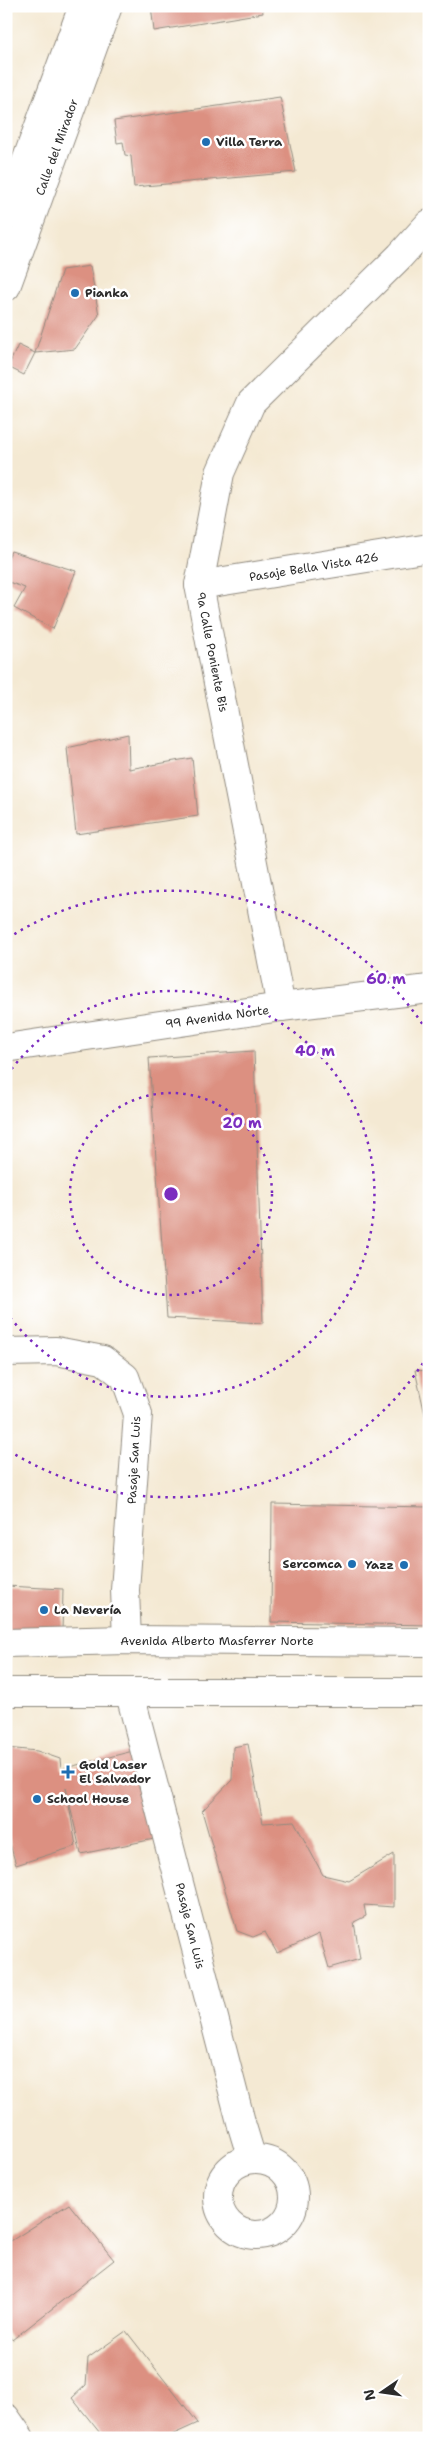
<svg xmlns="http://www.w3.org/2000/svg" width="435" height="2444" font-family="'Shantell Sans',sans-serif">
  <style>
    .built { fill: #f5d3c1 }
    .building { fill: #dc9081 }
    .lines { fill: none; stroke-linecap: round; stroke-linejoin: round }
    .minor-casing { stroke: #908a7f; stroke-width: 30 }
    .major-casing { stroke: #908a7f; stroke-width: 30 }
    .minor { stroke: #fff; stroke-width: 28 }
    .major { stroke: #fff; stroke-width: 28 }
    .ring { fill: none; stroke: #7b2cbf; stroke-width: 2.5; stroke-dasharray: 2.5 5 }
    .poi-dot { fill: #1f6fb2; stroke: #fff; stroke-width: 2 }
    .labels { text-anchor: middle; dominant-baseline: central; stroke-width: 5; stroke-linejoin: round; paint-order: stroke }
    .poi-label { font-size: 12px; font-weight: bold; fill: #2b2b2b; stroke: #fff; text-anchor: start }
    .street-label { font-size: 12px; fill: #2b2b2b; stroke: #fff }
    .centre { fill: #7b2cbf; stroke: #fff; stroke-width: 2.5 }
    .ring-label { font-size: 15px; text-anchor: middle; font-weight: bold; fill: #7b2cbf; stroke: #fff; stroke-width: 5; stroke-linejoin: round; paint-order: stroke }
  </style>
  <rect width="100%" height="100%" fill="#fff"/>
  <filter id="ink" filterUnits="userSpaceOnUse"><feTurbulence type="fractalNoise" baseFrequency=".02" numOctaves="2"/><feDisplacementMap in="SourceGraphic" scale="10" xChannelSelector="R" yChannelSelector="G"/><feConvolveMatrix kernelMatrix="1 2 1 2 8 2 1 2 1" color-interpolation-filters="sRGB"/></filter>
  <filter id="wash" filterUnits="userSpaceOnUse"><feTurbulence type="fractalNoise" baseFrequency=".0096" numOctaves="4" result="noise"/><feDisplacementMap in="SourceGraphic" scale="20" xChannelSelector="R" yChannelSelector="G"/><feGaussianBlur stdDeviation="1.12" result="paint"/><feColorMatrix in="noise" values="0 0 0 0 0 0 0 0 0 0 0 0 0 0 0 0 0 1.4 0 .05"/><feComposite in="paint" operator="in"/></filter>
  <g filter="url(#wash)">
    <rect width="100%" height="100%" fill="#f4e9d3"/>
    <polygon class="built" points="429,801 429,853 421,802"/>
    <g id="blocks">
      <g class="building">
        <polygon points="151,6 262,6 263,13 154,31"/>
        <polygon points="280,97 296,172 134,187 131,156 125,155 123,142 117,143 114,121"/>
        <polygon points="90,266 99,315 75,349 35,353 62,270"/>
        <polygon points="18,345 35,353 24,375 8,367"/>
        <polygon points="11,551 76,571 53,629 14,608 25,588 6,581 6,562"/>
        <polygon points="128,734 129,769 192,758 198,816 76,834 67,748"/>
        <polygon points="254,1051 263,1323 167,1318 149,1058"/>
        <polygon points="415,1370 429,1371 429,1428 428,1428"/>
        <polygon points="272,1504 429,1507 429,1625 271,1622"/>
        <polygon points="6,1586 63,1589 62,1632 6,1631"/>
        <polygon points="248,1744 263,1823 294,1821 323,1875 349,1881 394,1854 394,1907 364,1905 366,1916 354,1922 360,1959 329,1968 319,1934 277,1953 265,1932 253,1937 237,1931 202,1811 232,1780 233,1747"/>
        <polygon points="6,1748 37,1751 60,1759 61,1769 133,1751 154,1839 81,1854 66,1788 76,1846 16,1865 6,1830"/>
        <polygon points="69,2204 114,2260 12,2340 6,2331 6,2244"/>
        <polygon points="126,2331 198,2423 165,2438 104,2438 72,2398 86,2385 88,2358"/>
      </g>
    </g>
  </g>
  <g filter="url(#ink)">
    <use href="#blocks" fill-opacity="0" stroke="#908a7f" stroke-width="1"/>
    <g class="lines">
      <defs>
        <g id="minor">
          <polyline points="199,585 429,548"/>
          <polyline points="281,1007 199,585 220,473 251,403 400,256 429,224"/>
          <polyline points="6,1048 281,1007 429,989"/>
          <polyline points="6,1352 56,1351 103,1360 125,1377 138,1414 125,1590 127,1640"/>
          <polyline points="130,1694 242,2126 252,2159"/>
          <circle cx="256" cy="2197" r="38"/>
          <polyline points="6,2418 20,2438"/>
        </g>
        <g id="major">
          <polyline points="6,216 83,6"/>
          <polyline points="6,287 108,6"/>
          <polyline points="6,1643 127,1640 429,1642"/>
          <polyline points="6,1692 429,1692"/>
        </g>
      </defs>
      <use href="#minor" class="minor-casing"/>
      <use href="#major" class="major-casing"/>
      <use href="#minor" class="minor"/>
      <use href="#major" class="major"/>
    </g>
  </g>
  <g class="ring">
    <circle cx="171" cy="1194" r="101"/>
    <path d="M7 1075A203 203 0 1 1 7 1313"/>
    <path d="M427 1357A304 304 0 0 1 8 1450M8 938A304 304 0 0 1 427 1031"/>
  </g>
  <g class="poi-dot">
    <circle cx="206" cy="142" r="5"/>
    <circle cx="75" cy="293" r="5"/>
    <circle cx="352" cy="1564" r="5"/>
    <circle cx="404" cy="1565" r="5"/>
    <circle cx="44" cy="1610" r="5"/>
    <path d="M65.5 1764.5h5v5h5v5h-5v5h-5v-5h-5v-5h5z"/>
    <circle cx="37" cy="1799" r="5"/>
  </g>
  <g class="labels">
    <g class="poi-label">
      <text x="216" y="142">Villa Terra</text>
      <text x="85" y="293">Pianka</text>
      <text x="342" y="1564" text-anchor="end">Sercomca</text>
      <text x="394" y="1565" text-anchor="end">Yazz</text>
      <text x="54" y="1610">La Nevería</text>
      <text x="79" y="1765">Gold Laser<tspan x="79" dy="14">El Salvador</tspan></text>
      <text x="47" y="1799">School House</text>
    </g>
    <g class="street-label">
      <text transform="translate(57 147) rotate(-70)">Calle del Mirador</text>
      <text transform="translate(314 567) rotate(-9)">Pasaje Bella Vista 426</text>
      <text transform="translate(212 652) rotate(79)">9a Calle Poniente Bis</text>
      <text transform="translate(217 1017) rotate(-8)">99 Avenida Norte</text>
      <text transform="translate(134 1460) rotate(-87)">Pasaje San Luis</text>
      <text x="217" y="1641">Avenida Alberto Masferrer Norte</text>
      <text transform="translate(190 1926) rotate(76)">Pasaje San Luis</text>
    </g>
  </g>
  <circle cx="171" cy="1194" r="8" class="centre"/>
  <g class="ring-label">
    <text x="386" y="984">60 m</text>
    <text x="315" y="1056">40 m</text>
    <text x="242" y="1128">20 m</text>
  </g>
  <rect width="435" height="2444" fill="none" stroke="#fff" stroke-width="25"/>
  <g transform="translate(382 2392) rotate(257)" stroke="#ffffff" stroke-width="4" paint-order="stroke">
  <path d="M0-4L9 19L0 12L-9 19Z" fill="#2b2b2b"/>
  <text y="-8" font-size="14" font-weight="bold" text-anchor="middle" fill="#2b2b2b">N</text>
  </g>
</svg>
